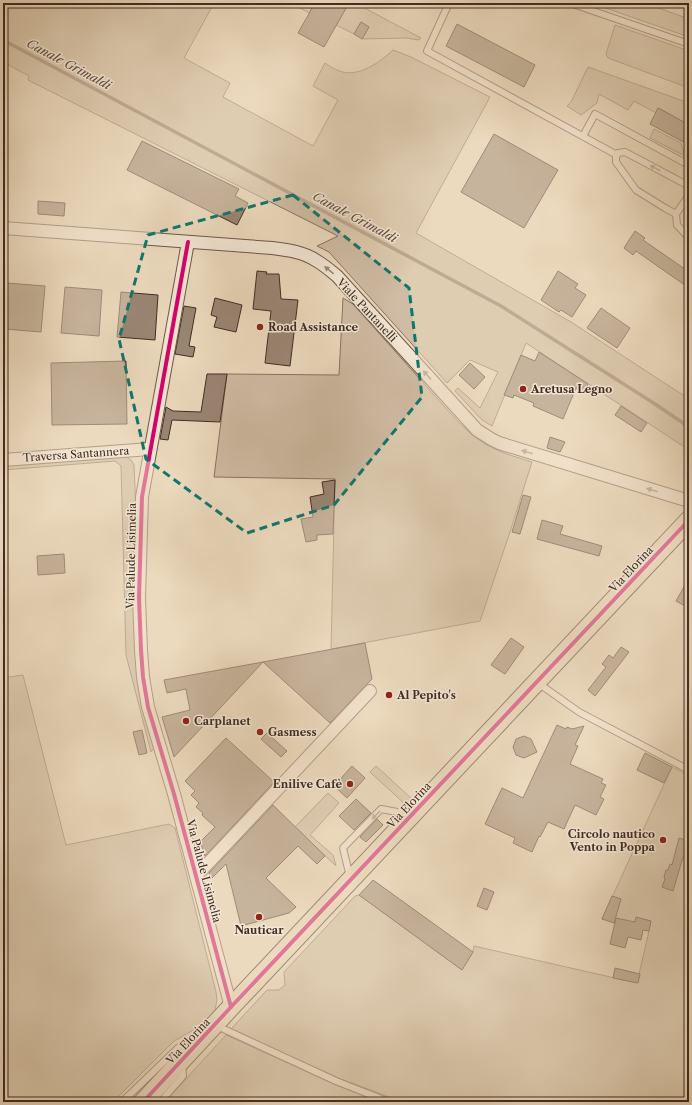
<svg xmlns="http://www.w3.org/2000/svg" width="692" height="1105" font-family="'Libre Caslon Text',serif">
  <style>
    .green { fill: #cfbca4; stroke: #887464 }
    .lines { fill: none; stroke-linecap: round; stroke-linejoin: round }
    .stream { stroke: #857160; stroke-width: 3.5 }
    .building { fill: #9a8674; stroke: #412c23 }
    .service-casing { stroke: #6c584a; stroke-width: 8 }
    .minor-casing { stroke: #6c584a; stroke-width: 14 }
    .primary-casing { stroke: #412c23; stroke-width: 20 }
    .service { stroke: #f3e7d5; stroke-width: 6 }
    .minor { stroke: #f3e7d5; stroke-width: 12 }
    .primary { stroke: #ecdabe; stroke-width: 18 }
    .cycleway-casing { stroke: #f3e7d5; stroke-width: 6 }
    .cycleway { stroke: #d6006c; stroke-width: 4 }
    .oneway { fill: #9a8a7c }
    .marked { fill: none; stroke: #0f766e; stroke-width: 3; stroke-dasharray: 8 5; stroke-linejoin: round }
    .poi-dot { fill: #8f2418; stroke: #f3e7d5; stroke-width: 1.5 }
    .labels { text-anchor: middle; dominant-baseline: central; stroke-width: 3; stroke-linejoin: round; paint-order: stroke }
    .street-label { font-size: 11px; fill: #412c23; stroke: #f3e7d5 }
    .poi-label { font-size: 11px; font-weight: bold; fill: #412c23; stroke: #f3e7d5; text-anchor: start }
    .water-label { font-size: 12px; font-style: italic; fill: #5d493c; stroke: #f3e7d5 }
  </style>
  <rect width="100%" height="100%" fill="#ecdabe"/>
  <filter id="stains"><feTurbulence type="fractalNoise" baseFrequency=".005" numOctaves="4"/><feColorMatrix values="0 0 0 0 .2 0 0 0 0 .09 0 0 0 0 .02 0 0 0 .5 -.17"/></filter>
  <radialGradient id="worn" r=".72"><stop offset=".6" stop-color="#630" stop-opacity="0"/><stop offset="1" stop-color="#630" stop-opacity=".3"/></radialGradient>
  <g class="green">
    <path d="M3,3H214L184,58L230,83L223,97L313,146L338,100L313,86L325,63C329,66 334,69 339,71C359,78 380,62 393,50L411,57L490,97L416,233L571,322L689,399V450L526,343L492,426L482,420L455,391L458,388L480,408L498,372L470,360L447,383L329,252L317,246L338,236L28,80L29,76L3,62Z"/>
    <polygon points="291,3 315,3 309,13"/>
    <polygon points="345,3 355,3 421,38 419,40 406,38 362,39 369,27 361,22 354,34 336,25 348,5"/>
    <polygon points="591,3 645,3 689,19 689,37"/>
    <polygon points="615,25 689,51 689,88 608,58 606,54"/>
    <polygon points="588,67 689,103 689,125 659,108 656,113 634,101 628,110 599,94 597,103 581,115 567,106 571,102"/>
    <polygon points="654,129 681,143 685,156 650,138"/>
    <path d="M343,298L353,304L451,414C464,428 477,441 495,449C507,455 520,458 532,462L510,532L480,621L331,649L335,479L214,477L227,374L339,375Z"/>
    <polygon points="125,456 131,460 134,465 136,511 135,563 155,747 151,752 126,655 121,466 115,461 3,470 3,464"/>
    <polygon points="23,675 66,845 169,824 175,828 216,992 217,1000 215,1010 211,1017 203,1025 174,1041 113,1102 3,1102 3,678"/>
    <polygon points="376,766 413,800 407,806 370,772"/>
    <polygon points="672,767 684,773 686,781 689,782 689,1102 450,1102 438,1100 437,1102 409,1102 395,1099 338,1078 231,1029 267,990 279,990 285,985 284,972 355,896 359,895 462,970 473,952 474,946 637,983 649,931 602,919"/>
    <polygon points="328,793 339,803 310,835 333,855 336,866 295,827"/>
    <polygon points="226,1035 334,1084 380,1102 165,1102"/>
  </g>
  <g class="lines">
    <polyline class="stream" points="3,40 501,306 652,402 689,427"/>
  </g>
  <g class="building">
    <polygon points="315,3 349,3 324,47 298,33"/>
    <polygon points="361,22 369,27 362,39 354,34"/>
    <polygon points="457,24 535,65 524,87 446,46"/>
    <polygon points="658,108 689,125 689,145 650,124"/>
    <polygon points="494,134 558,170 524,228 461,192"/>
    <polygon points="142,141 239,189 235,196 248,203 237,225 127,170"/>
    <polygon points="38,201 65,203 64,216 38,214"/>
    <polygon points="635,231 645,238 643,240 689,272 689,288 636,251 633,255 624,248"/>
    <polygon points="257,271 267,272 266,274 279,274 281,299 298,300 290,366 265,363 271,311 253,309"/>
    <polygon points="558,271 578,284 575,288 586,295 572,317 561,310 559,312 541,300"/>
    <polygon points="7,283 45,286 41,332 4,329"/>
    <polygon points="65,287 102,290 99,336 61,333"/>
    <polygon points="121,292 158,295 155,340 117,337"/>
    <polygon points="215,298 242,305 236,332 214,327 217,317 211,315"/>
    <polygon points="184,306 196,308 189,346 195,347 193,357 175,354"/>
    <polygon points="601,308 630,328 617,348 587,328"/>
    <polygon points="539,352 588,384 585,393 576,388 563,419 533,406 534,403 514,395 513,398 504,395 521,355 535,361"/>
    <polygon points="126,361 127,424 52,425 51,363"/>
    <polygon points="470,363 485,377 474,389 459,375"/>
    <polygon points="207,374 227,374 220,422 172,420 168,440 160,439 166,407 173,411 201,412"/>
    <polygon points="621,406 647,423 641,432 615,415"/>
    <polygon points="550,437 565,442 560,452 547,448"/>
    <polygon points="335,480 333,534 317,535 317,540 306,542 301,519 313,517 310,497 324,494 322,482"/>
    <polygon points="523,495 531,497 520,534 512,532"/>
    <polygon points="542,520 563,526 560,534 602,546 599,556 537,539"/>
    <polygon points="64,554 65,573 38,575 37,556"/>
    <polygon points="689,578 689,608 676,601"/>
    <polygon points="511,638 524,647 505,674 491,665"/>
    <polygon points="365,643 372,679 330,723 263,662"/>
    <polygon points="621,647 629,652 595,696 588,690 606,667 602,664 609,655 613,658"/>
    <polygon points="263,662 236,691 174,757 162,717 190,710 186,689 167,693 164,680"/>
    <polygon points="557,725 566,729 567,727 572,729 584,726 575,745 578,746 570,764 603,779 601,783 606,785 600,797 604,799 596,815 575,805 564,829 548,822 540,837 539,836 532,852 513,843 515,838 485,824 502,788 523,798"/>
    <polygon points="142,730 147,753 139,755 133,732"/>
    <polygon points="267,733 287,751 281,757 261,739"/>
    <polygon points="524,736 531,739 537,752 524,758 516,755 513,747 516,739"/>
    <polygon points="226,738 274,782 205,856 200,842 215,827 202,815 203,813 196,807 199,803 191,795 195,791 185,781"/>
    <polygon points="645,753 672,767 664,783 637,770"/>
    <polygon points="352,766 365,778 347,798 334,786"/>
    <polygon points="356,799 371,813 354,830 339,816"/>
    <polygon points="273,805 325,856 317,864 298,846 266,878 296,907 289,913 241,926 226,864 211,879 209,873"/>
    <polygon points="377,819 383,825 366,842 360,837"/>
    <polygon points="679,838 689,841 689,859 683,857 673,891 662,887 665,879 664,877 666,870 668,870 670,864 672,865"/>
    <polygon points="373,880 473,952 462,970 359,895"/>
    <polygon points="484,888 494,892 487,910 477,906"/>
    <polygon points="612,896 621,899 614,923 602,919"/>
    <polygon points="636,917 651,921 649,931 643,930 641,940 628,937 625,948 610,944 616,918 635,922"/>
    <polygon points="615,968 640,974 638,983 613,978"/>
  </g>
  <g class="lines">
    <defs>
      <g id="service">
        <polyline points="449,3 427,51 617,155"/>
        <polyline points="570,3 689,44"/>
        <polyline points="583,136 595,114 685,163"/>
        <polyline points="689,195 676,214 677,225 689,238"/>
        <polyline points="676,214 665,208 636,190 616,162 616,157 618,153 625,152 689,186"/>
        <polyline points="538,683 579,712 689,770"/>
        <polyline points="350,877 343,848 381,809 408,814"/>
        <polyline points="217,1026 336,1081 389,1102"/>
        <polyline points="122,1102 178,1048 191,1042"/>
        <polyline points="160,1102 183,1076 182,1065"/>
      </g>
      <g id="minor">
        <path d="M3,228L272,248C288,250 304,252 317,261C324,265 331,271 337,276L477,430L491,439L499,443L689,501"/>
        <polyline points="188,242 142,497 139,598 141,650 143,677 148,707 174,794 231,1007"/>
        <polyline points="3,460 150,449"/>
        <polyline points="196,876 370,691"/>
      </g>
      <polyline id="primary" points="143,1102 231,1007 689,520"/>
    </defs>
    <use href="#service" class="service-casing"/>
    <use href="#minor" class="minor-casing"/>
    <use href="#primary" class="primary-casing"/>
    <use href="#service" class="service"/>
    <use href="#minor" class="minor"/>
    <use href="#primary" class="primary"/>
    <defs>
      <g id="cycleway">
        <polyline points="188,242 142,497 139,598 141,650 143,677 148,707 174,794 231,1007"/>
        <polyline points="143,1102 231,1007 689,520"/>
      </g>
    </defs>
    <use href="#cycleway" class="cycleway-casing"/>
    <use href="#cycleway" class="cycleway"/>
  </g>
  <defs><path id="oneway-solid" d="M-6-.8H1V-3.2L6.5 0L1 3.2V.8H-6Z"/></defs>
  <g class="oneway">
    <use href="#oneway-solid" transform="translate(655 168) rotate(-152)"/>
    <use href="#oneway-solid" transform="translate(329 270) rotate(-141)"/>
    <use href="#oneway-solid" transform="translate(427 375) rotate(-132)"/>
    <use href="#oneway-solid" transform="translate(527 452) rotate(-163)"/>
    <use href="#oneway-solid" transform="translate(652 490) rotate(-163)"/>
    <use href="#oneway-solid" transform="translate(376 815) rotate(134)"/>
  </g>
  <path d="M0 0H692V1105H0ZM293,195L409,288L422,397L334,505L247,533L146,459L119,339L148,235Z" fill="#ecdabe" fill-opacity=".55" fill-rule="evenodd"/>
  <path class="marked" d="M293,195L409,288L422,397L334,505L247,533L146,459L119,339L148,235Z"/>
  <g class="poi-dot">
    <circle cx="260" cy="327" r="4"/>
    <circle cx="523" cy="389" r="4"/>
    <circle cx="389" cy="695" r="4"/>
    <circle cx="186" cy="721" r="4"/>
    <circle cx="260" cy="732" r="4"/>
    <circle cx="350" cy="784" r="4"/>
    <circle cx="663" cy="840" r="4"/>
    <circle cx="259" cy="917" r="4"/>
  </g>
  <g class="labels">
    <g class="street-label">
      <text transform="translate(367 310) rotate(47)">Viale Pantanelli</text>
      <text transform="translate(76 454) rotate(-4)">Traversa Santannera</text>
      <text transform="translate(131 556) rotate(-89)">Via Palude Lisimelia</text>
      <text transform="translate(631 569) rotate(-47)">Via Elorina</text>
      <text transform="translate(409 805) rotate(-47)">Via Elorina</text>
      <text transform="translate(204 871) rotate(75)">Via Palude Lisimelia</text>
      <text transform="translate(188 1041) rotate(-47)">Via Elorina</text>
    </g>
    <g class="poi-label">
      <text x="268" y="327">Road Assistance</text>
      <text x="531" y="389">Aretusa Legno</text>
      <text x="397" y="695">Al Pepito's</text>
      <text x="194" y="721">Carplanet</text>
      <text x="268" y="732">Gasmess</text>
      <text x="342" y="784" text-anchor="end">Enilive Cafè</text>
      <text x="655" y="834" text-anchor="end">Circolo nautico<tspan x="655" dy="13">Vento in Poppa</tspan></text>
      <text x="259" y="930" text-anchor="middle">Nauticar</text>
    </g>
    <g class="water-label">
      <text transform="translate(69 64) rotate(28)">Canale Grimaldi</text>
      <text transform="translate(355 217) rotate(28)">Canale Grimaldi</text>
    </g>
  </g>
  <rect width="692" height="1105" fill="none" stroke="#ecdabe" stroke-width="16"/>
  <rect x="4" y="4" width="684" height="1097" fill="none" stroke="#412c23" stroke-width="2"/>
  <rect x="8" y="8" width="676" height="1089" fill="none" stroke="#412c23"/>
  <rect width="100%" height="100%" filter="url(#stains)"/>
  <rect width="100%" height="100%" fill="url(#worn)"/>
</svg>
